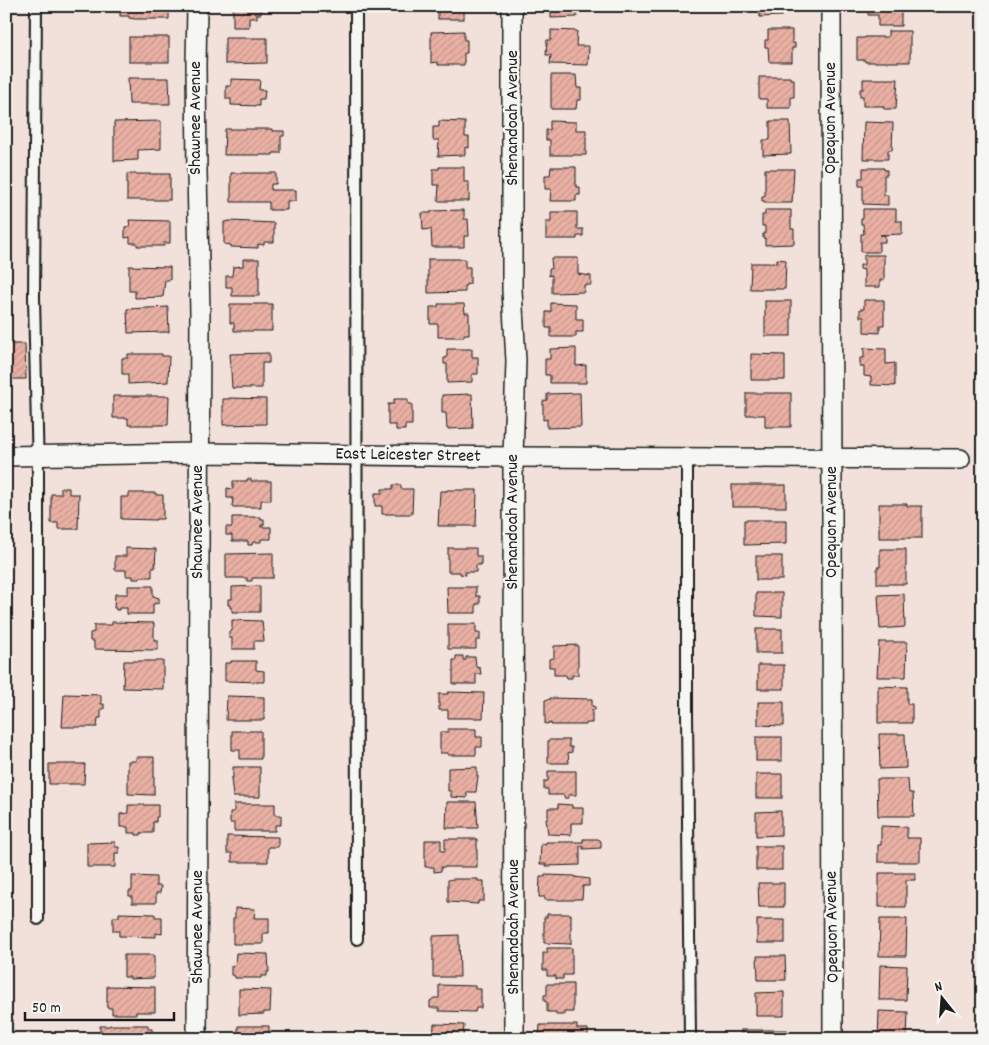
<svg xmlns="http://www.w3.org/2000/svg" width="989" height="1045" font-family="Dekko,sans-serif">
  <style>
    .building { fill: url(#building-hatch); stroke: #1c1c1c }
    .lines { fill: none; stroke-linecap: round; stroke-linejoin: round }
    .lane-casing { stroke: #1c1c1c; stroke-width: 14 }
    .street-casing { stroke: #1c1c1c; stroke-width: 22 }
    .lane { stroke: #f6f6f2; stroke-width: 10 }
    .street { stroke: #f6f6f2; stroke-width: 19 }
    .labels { text-anchor: middle; dominant-baseline: central; stroke-width: 5; stroke-linejoin: round; paint-order: stroke }
    .street-label { font-size: 18px; fill: #1c1c1c; stroke: #f6f6f2 }
  </style>
  <defs>
    <pattern id="building-hatch" width="6" height="6" patternUnits="userSpaceOnUse" patternTransform="scale(1.25)"><rect width="6" height="6" fill="#eab0a4"/><path d="M-1 1l2-2M0 6l6-6M5 7l2-2" fill="none" stroke="#c8978d"/></pattern>
  </defs>
  <rect width="100%" height="100%" fill="#f2e1db"/>
  <filter id="ink" filterUnits="userSpaceOnUse"><feTurbulence type="fractalNoise" baseFrequency=".02" numOctaves="2"/><feDisplacementMap in="SourceGraphic" scale="10" xChannelSelector="R" yChannelSelector="G"/><feConvolveMatrix kernelMatrix="1 2 1 2 8 2 1 2 1" color-interpolation-filters="sRGB"/></filter>
  <g filter="url(#ink)">
    <g class="building">
      <polygon points="120,6 169,6 169,19 135,19 129,18 129,16 120,16"/>
      <polygon points="233,6 256,6 256,8 261,8 261,14 257,14 257,18 249,18 249,27 233,27"/>
      <rect x="438" y="6" width="26" height="13"/>
      <polygon points="551,6 586,6 586,11 577,11 577,17 551,18"/>
      <polygon points="759,6 791,6 791,13 782,13 782,16 760,17"/>
      <polygon points="869,6 905,6 901,7 901,26 878,26 878,15 868,15"/>
      <polygon points="551,30 577,31 576,46 589,46 588,65 550,64 551,55 546,55 547,40 551,40"/>
      <polygon points="768,30 792,30 792,43 795,43 795,48 792,48 792,62 769,62 768,47 765,47 765,40 768,40"/>
      <polygon points="464,31 464,40 467,40 467,53 464,53 464,65 438,65 438,62 431,63 431,32"/>
      <polygon points="888,31 910,31 910,62 865,62 865,60 857,60 857,38 865,38 865,37 888,37"/>
      <rect x="129" y="37" width="40" height="25"/>
      <polygon points="225,38 267,38 267,63 225,64"/>
      <polygon points="551,75 576,75 577,88 581,88 581,100 577,100 576,109 551,109"/>
      <polygon points="759,77 790,77 790,79 794,79 794,97 791,97 791,108 767,108 767,99 759,99"/>
      <polygon points="128,78 169,78 170,104 129,104"/>
      <polygon points="231,79 260,80 259,90 265,90 264,99 259,99 259,106 231,105 231,99 226,99 226,86 231,86"/>
      <polygon points="863,79 898,79 896,109 884,109 883,106 863,106 863,96 860,96 860,89 863,89"/>
      <polygon points="161,121 161,149 138,150 138,160 114,161 114,122"/>
      <polygon points="439,121 465,122 465,137 469,137 469,148 465,147 465,155 438,156 439,140 433,140 433,127 439,127"/>
      <polygon points="550,121 576,122 576,130 586,130 586,155 550,155 550,140 546,140 546,130 550,130"/>
      <polygon points="770,121 790,121 791,154 763,155 763,140 770,140"/>
      <polygon points="864,122 893,123 892,150 888,150 888,159 863,159"/>
      <polygon points="225,129 272,129 272,131 284,131 284,136 281,136 281,153 273,153 273,155 224,155"/>
      <polygon points="439,167 464,167 464,182 469,182 469,201 438,201 439,185 433,185 433,169 439,169"/>
      <polygon points="551,167 576,167 576,187 580,187 580,195 576,195 576,201 550,201 551,189 545,189 545,175 550,175"/>
      <polygon points="863,168 884,168 884,170 887,170 887,175 884,175 884,195 888,195 888,205 863,204 863,186 859,186 859,178 863,178"/>
      <polygon points="765,169 794,169 792,203 765,203 765,201 762,201 762,196 765,196"/>
      <polygon points="231,173 276,173 276,184 271,184 271,190 296,190 296,201 287,201 287,210 269,210 269,202 231,202"/>
      <rect x="127" y="174" width="43" height="26"/>
      <polygon points="863,209 896,209 896,221 902,221 902,234 880,235 885,235 885,242 879,242 879,252 861,252 861,234 864,234 863,224 861,224 861,219 863,219"/>
      <polygon points="464,210 464,219 468,219 469,236 464,236 464,247 432,247 431,229 423,230 422,213 431,213 431,211"/>
      <polygon points="765,210 791,210 791,229 794,229 794,244 765,245 765,238 763,238 763,234 765,234 765,226 762,226 762,215 765,215"/>
      <polygon points="551,212 577,212 577,229 583,229 583,236 577,236 577,239 546,239 546,222 551,222"/>
      <polygon points="129,220 170,221 170,243 164,243 164,246 137,246 137,243 130,243 130,237 125,238 125,227 130,227"/>
      <polygon points="230,221 274,223 274,242 264,242 264,245 258,244 258,248 231,247 231,245 224,244 224,222"/>
      <polygon points="864,255 884,255 884,280 880,280 880,287 864,287 864,270 860,269 860,265 864,265"/>
      <polygon points="551,258 578,258 578,274 591,276 591,285 584,285 584,292 552,293 552,275 549,276 549,269 552,269"/>
      <polygon points="243,259 259,259 259,296 232,296 232,287 226,287 226,276 232,276 233,267 243,266"/>
      <polygon points="428,259 465,259 465,267 470,267 470,284 465,285 465,292 428,293"/>
      <polygon points="777,259 786,260 785,289 750,289 751,263 777,263"/>
      <polygon points="129,266 170,267 170,280 165,280 163,297 135,298 135,291 129,291"/>
      <polygon points="864,300 884,300 884,325 880,325 880,333 864,332 864,317 860,317 860,309 864,309"/>
      <rect x="765" y="301" width="26" height="35"/>
      <polygon points="551,303 576,304 576,319 583,319 583,332 576,332 576,337 551,337 551,328 546,328 546,312 551,312"/>
      <polygon points="230,304 272,304 272,331 234,331 234,323 230,323"/>
      <polygon points="438,304 464,304 465,313 469,313 469,334 464,334 464,337 438,337 438,324 430,324 430,307 438,307"/>
      <polygon points="168,307 169,332 128,333 127,309"/>
      <polygon points="6,344 25,344 26,379 6,379"/>
      <polygon points="576,348 576,366 586,365 586,383 550,383 550,375 545,375 545,359 550,359 550,349"/>
      <polygon points="864,348 886,349 886,364 895,363 895,386 871,385 871,377 864,376 864,367 860,367 860,358 864,358"/>
      <polygon points="447,349 472,349 472,357 478,357 478,374 472,374 472,382 447,383 447,364 444,364 444,358 447,358"/>
      <polygon points="269,353 269,363 262,363 262,388 232,388 230,354"/>
      <polygon points="128,354 162,354 162,356 169,356 168,382 128,384 128,374 122,374 122,358 128,358"/>
      <polygon points="751,354 785,355 785,380 751,380"/>
      <polygon points="580,393 581,427 547,428 547,419 543,420 543,401 547,400 547,394"/>
      <polygon points="746,393 791,393 791,427 765,427 765,415 746,415"/>
      <polygon points="472,394 473,428 447,429 446,413 442,413 442,395"/>
      <polygon points="113,396 169,396 168,425 128,425 128,418 113,418"/>
      <polygon points="229,398 266,399 266,424 223,425 223,399 229,399"/>
      <polygon points="394,399 408,399 408,404 412,404 412,425 405,425 405,430 396,430 396,425 388,425 388,404 394,404"/>
      <polygon points="247,479 251,479 251,481 271,481 271,500 261,500 261,507 232,507 233,498 227,498 227,488 233,489 233,481 247,481"/>
      <polygon points="393,485 401,485 401,489 413,489 412,514 382,514 382,506 375,506 375,493 382,493 382,489 393,489"/>
      <rect x="732" y="485" width="54" height="22"/>
      <polygon points="61,488 69,488 69,494 79,494 78,529 58,529 58,523 51,523 51,494 61,494"/>
      <polygon points="447,490 477,490 476,526 438,526 440,491 447,491"/>
      <polygon points="129,493 156,493 156,495 163,495 163,519 156,519 156,520 121,519 121,497 129,497"/>
      <polygon points="879,504 907,504 907,506 922,506 922,538 879,538"/>
      <polygon points="232,517 261,517 261,519 264,519 264,525 261,525 261,527 271,527 271,539 261,539 261,542 253,542 252,545 248,545 248,541 232,541 232,535 226,535 226,527 232,527"/>
      <polygon points="744,520 786,520 786,544 744,545"/>
      <polygon points="126,548 156,549 155,568 152,568 152,577 140,577 140,579 133,579 133,576 126,576 126,570 115,570 115,556 126,556"/>
      <polygon points="448,548 476,548 476,556 481,556 481,565 476,565 476,572 465,572 466,575 460,574 460,572 448,572"/>
      <polygon points="880,549 906,549 906,584 877,584 877,567 880,567"/>
      <polygon points="273,553 273,578 252,578 252,581 247,581 247,578 226,578 226,554"/>
      <rect x="756" y="556" width="26" height="24"/>
      <polygon points="128,586 153,586 153,596 159,598 159,603 153,604 153,614 127,614 127,608 119,608 119,610 116,610 116,608 114,608 115,594 128,594"/>
      <polygon points="260,586 260,612 232,612 232,608 230,608 230,605 228,605 228,599 232,599 232,587"/>
      <polygon points="447,587 476,587 476,596 480,596 480,604 476,604 476,613 448,613"/>
      <polygon points="756,593 782,593 782,617 756,616"/>
      <polygon points="904,594 905,627 880,629 878,595"/>
      <polygon points="232,620 262,621 264,641 254,641 254,649 232,649 232,638 229,638 229,631 232,631"/>
      <polygon points="112,622 154,623 154,640 158,640 158,650 94,649 94,641 90,641 90,633 94,632 94,625 112,625"/>
      <polygon points="448,624 476,624 476,633 480,633 480,640 476,640 476,649 448,649"/>
      <rect x="756" y="629" width="26" height="24"/>
      <polygon points="879,642 907,642 906,677 877,677"/>
      <polygon points="578,645 578,675 572,675 572,678 567,678 566,675 554,675 554,667 549,667 549,659 554,658 554,646"/>
      <polygon points="456,656 463,656 463,660 466,660 466,657 475,657 476,667 480,668 481,674 476,674 476,684 453,684 453,660 456,660"/>
      <polygon points="124,661 163,661 163,689 123,688"/>
      <polygon points="231,661 256,661 256,670 264,671 264,682 225,681 225,663 231,663"/>
      <rect x="758" y="665" width="26" height="24"/>
      <polygon points="878,686 907,687 907,704 912,704 912,723 878,723"/>
      <polygon points="448,692 484,693 483,718 448,718 448,710 439,710 439,694 448,694"/>
      <polygon points="64,694 101,695 101,704 104,704 104,709 101,709 101,718 98,718 97,727 62,727"/>
      <polygon points="227,696 264,697 264,720 226,720"/>
      <polygon points="550,698 592,699 592,706 595,707 595,710 592,710 592,723 586,723 586,725 551,725 551,723 545,724 545,700 551,699"/>
      <polygon points="758,702 784,702 784,726 758,725"/>
      <polygon points="448,729 476,729 476,737 482,737 482,747 476,747 476,755 448,755 448,753 440,753 440,732 448,732"/>
      <polygon points="232,731 261,731 261,759 240,759 240,750 232,750"/>
      <polygon points="879,734 905,734 906,768 880,769"/>
      <rect x="756" y="737" width="26" height="24"/>
      <polygon points="548,740 569,740 569,747 572,747 572,752 568,753 569,763 548,763"/>
      <polygon points="136,757 154,757 154,795 128,794 128,761 136,761"/>
      <polygon points="49,764 85,764 84,784 49,784"/>
      <polygon points="233,767 260,767 260,797 233,797 231,778 233,778"/>
      <polygon points="477,767 477,776 478,776 476,792 467,792 467,798 451,797 451,791 448,791 448,768"/>
      <polygon points="548,771 576,771 576,795 568,795 568,798 564,798 564,795 548,795 548,789 544,789 544,781 548,781"/>
      <rect x="756" y="774" width="26" height="24"/>
      <polygon points="877,779 908,779 909,793 913,793 914,816 878,816"/>
      <polygon points="447,802 476,802 478,828 446,828"/>
      <polygon points="234,804 275,804 275,815 281,815 281,825 275,825 275,831 234,831 234,823 230,823 230,812 234,812"/>
      <polygon points="558,804 572,805 572,808 583,808 583,823 571,823 571,835 548,834 546,819 548,819 548,808 558,808"/>
      <polygon points="128,805 158,805 158,817 156,817 156,822 153,822 153,833 141,833 141,835 136,835 136,833 128,833 128,827 120,827 120,814 128,813"/>
      <polygon points="781,811 781,835 756,836 756,812"/>
      <polygon points="881,826 907,827 907,838 920,838 920,862 878,862 878,845 881,845"/>
      <polygon points="227,836 278,837 278,847 268,847 268,862 232,862 232,853 227,853"/>
      <polygon points="445,839 477,839 477,867 441,867 441,871 434,872 434,867 425,867 425,840 441,840 441,851 445,851"/>
      <polygon points="583,839 598,839 601,841 601,848 583,849 583,846 580,846 580,865 546,866 546,864 540,864 541,843 546,844 546,842 583,842"/>
      <polygon points="115,842 115,847 119,847 119,853 115,853 115,867 87,867 87,843"/>
      <rect x="756" y="846" width="26" height="24"/>
      <polygon points="879,873 915,873 915,880 906,880 906,907 879,907"/>
      <polygon points="545,875 575,876 575,877 589,879 589,886 583,886 582,899 574,899 574,900 545,900 545,897 539,897 540,877 545,877"/>
      <polygon points="132,876 156,877 156,886 161,886 160,893 156,893 156,903 132,903 132,896 129,896 129,891 132,891"/>
      <polygon points="453,879 478,879 478,881 484,881 484,901 478,901 478,904 448,902 448,880"/>
      <polygon points="758,883 784,883 784,907 759,907"/>
      <polygon points="235,908 255,909 254,918 269,918 269,933 263,933 263,944 233,944 233,918 235,918"/>
      <polygon points="119,913 155,914 155,917 162,917 162,934 156,933 156,937 119,936 119,931 113,931 113,917 119,917"/>
      <polygon points="547,914 571,914 571,944 544,943 544,917 547,917"/>
      <polygon points="880,919 907,919 906,956 879,956"/>
      <rect x="757" y="920" width="28" height="23"/>
      <polygon points="459,935 460,977 433,977 433,936"/>
      <polygon points="547,948 572,948 572,975 563,975 563,979 556,979 556,976 547,976 547,970 543,970 543,953 547,953"/>
      <polygon points="236,953 268,954 269,972 267,972 267,976 261,976 261,978 235,978 235,976 231,975 231,966 235,966"/>
      <polygon points="124,955 154,955 154,978 130,979 130,977 124,977"/>
      <polygon points="757,956 785,956 786,980 758,980"/>
      <polygon points="880,965 907,966 906,1000 879,1000"/>
      <polygon points="547,984 573,984 573,1012 564,1012 564,1015 556,1015 556,1012 547,1012 547,1002 544,1001 544,995 547,995"/>
      <polygon points="439,985 475,986 475,989 481,989 481,1008 476,1008 475,1012 439,1011 439,1008 430,1008 430,1001 434,998 439,998"/>
      <polygon points="107,986 155,987 155,1012 136,1012 136,1014 112,1014 112,1008 107,1008"/>
      <polygon points="239,989 271,990 270,1012 264,1012 264,1014 239,1015"/>
      <polygon points="784,992 784,1016 756,1016 756,993"/>
      <polygon points="879,1011 908,1012 907,1039 878,1039"/>
      <polygon points="434,1024 464,1025 463,1039 433,1039"/>
      <polygon points="110,1025 148,1025 148,1029 152,1029 152,1035 149,1035 149,1039 100,1039 100,1026 110,1026"/>
      <polygon points="540,1025 577,1025 577,1029 588,1029 588,1039 539,1039"/>
      <polygon points="238,1026 269,1026 269,1039 234,1039 234,1037 238,1037"/>
      <rect x="741" y="1030" width="46" height="9"/>
    </g>
    <g class="lines">
      <defs>
        <g id="lane">
          <polyline points="36,6 34,298 38,473 38,919"/>
          <polyline points="356,6 357,939"/>
          <polyline points="687,457 687,713 690,1039"/>
        </g>
        <g id="street">
          <polyline points="197,6 196,65 197,172 200,313 197,1039"/>
          <polyline points="512,6 512,290 516,361 513,457 514,1039"/>
          <polyline points="831,6 833,1039"/>
          <polyline points="6,456 199,453 513,457 960,459"/>
        </g>
      </defs>
      <use href="#lane" class="lane-casing"/>
      <use href="#street" class="street-casing"/>
      <use href="#lane" class="lane"/>
      <use href="#street" class="street"/>
    </g>
  </g>
  <g class="labels">
    <g class="street-label">
      <text transform="translate(196 118) rotate(-90)">Shawnee Avenue</text>
      <text transform="translate(513 118) rotate(-90)">Shenandoah Avenue</text>
      <text transform="translate(831 118) rotate(-90)">Opequon Avenue</text>
      <text transform="translate(408 456) rotate(1)">East Leicester Street</text>
      <text transform="translate(198 522) rotate(-90)">Shawnee Avenue</text>
      <text transform="translate(513 522) rotate(-90)">Shenandoah Avenue</text>
      <text transform="translate(832 522) rotate(-90)">Opequon Avenue</text>
      <text transform="translate(198 927) rotate(-90)">Shawnee Avenue</text>
      <text transform="translate(514 927) rotate(-90)">Shenandoah Avenue</text>
      <text transform="translate(833 927) rotate(-91)">Opequon Avenue</text>
    </g>
  </g>
  <rect width="989" height="1045" fill="none" stroke="#f6f6f2" stroke-width="25"/>
  <rect x="12" y="12" width="964" height="1020" fill="none" stroke="#1c1c1c" stroke-width="2" filter="url(#ink)"/>
  <g transform="translate(942 998) rotate(343)" stroke="#f6f6f2" stroke-width="4" paint-order="stroke">
  <path d="M0-4L9 19L0 12L-9 19Z" fill="#1c1c1c"/>
  <text y="-8" font-size="14" font-weight="bold" text-anchor="middle" fill="#1c1c1c">N</text>
  </g>
  <path d="M25 1012v8h149v-8" fill="none" stroke="#1c1c1c" stroke-width="2.5"/>
  <text x="32" y="1012" font-size="15" fill="#1c1c1c" stroke="#f6f6f2" stroke-width="4" paint-order="stroke">50 m</text>
</svg>
